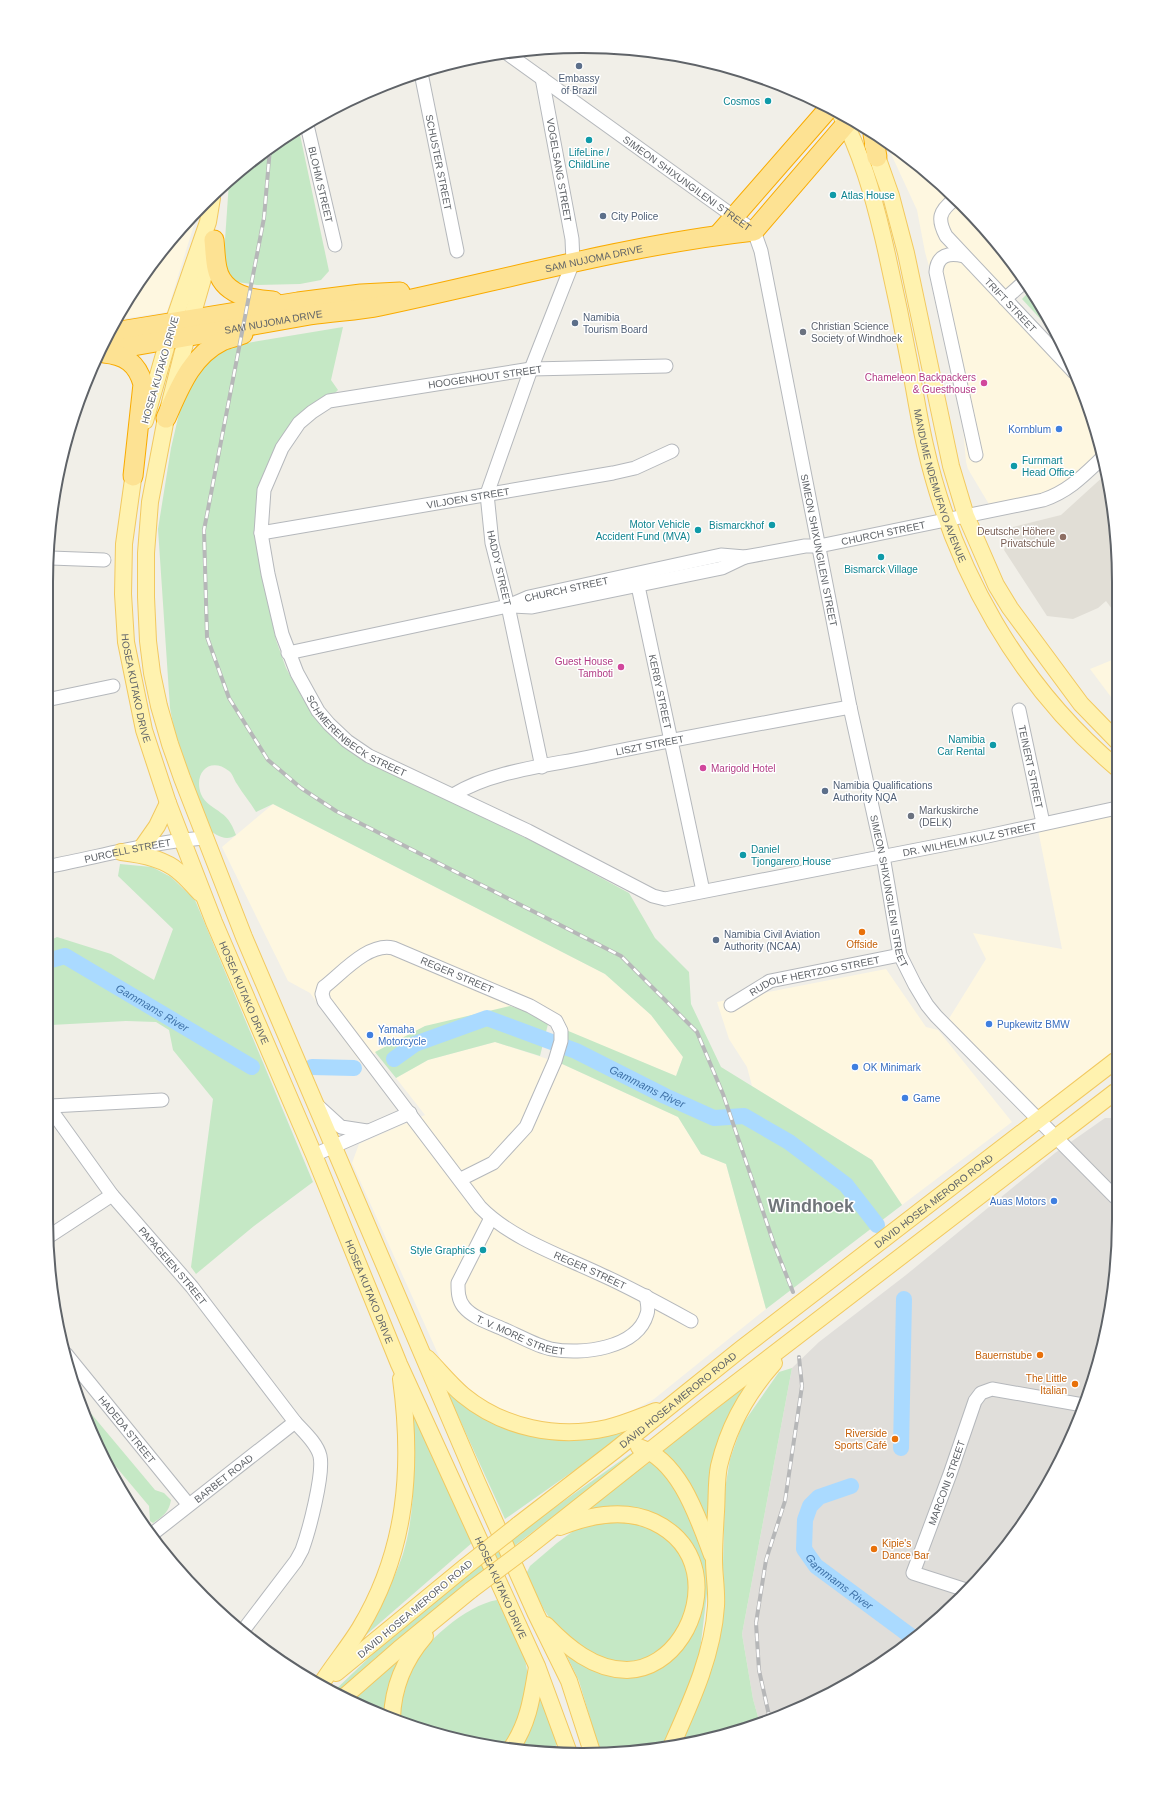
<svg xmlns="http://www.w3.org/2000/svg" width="1165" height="1801" font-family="Arial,sans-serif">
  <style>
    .commercial { fill: #fef7e0 }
    .industrial { fill: #e0deda }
    .education { fill: #e1ded6 }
    .green { fill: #c5e8c5 }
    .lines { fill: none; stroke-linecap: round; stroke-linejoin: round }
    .river { stroke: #aadaff; stroke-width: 16 }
    .minor-casing { stroke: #b5b8bc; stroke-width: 15 }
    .major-casing { stroke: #f2c960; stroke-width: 18 }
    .highway-casing { stroke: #f9ab00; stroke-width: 21 }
    .minor { stroke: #fff; stroke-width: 13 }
    .major { stroke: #fff2af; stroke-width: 16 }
    .highway { stroke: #fde293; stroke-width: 19 }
    .rail-casing { stroke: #b6b7b8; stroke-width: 4 }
    .rail { stroke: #fff; stroke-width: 2.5; stroke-dasharray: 8; stroke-linecap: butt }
    .major-bridge-casing { stroke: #f2c960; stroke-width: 18; stroke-linecap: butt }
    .major-bridge { stroke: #fff2af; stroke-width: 16 }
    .service-dot { fill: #5c6f8a; stroke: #fff; stroke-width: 1.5 }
    .culture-dot { fill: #0f9aa8; stroke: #fff; stroke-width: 1.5 }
    .worship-dot { fill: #6b7280; stroke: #fff; stroke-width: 1.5 }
    .hotel-dot { fill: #d1479c; stroke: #fff; stroke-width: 1.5 }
    .shop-dot { fill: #3f7fe0; stroke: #fff; stroke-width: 1.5 }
    .education-dot { fill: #8d6e63; stroke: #fff; stroke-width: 1.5 }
    .food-dot { fill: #e8710a; stroke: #fff; stroke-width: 1.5 }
    .labels { text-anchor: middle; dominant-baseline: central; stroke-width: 3; stroke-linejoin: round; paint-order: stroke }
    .service-label { font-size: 10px; fill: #4e5e75; stroke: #fff; text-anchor: start }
    .culture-label { font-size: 10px; fill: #0d838f; stroke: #fff; text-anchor: end }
    .street-label { font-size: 10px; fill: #5f6368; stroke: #fff }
    .worship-label { font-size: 10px; fill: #5b616d; stroke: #fff; text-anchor: start }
    .hotel-label { font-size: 10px; fill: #b23c85; stroke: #fff; text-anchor: end }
    .shop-label { font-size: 10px; fill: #366cbe; stroke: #fff; text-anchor: start }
    .education-label { font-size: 10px; fill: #785e54; stroke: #fff; text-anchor: end }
    .food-label { font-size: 10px; fill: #c56008; stroke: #fff; text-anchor: end }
    .water-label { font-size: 11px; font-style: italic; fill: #4174aa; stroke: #fff }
    .town-label { font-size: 18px; font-weight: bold; fill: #70757a; stroke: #fff }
    .rim { fill: none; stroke: #5f6368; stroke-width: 2 }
  </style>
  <rect width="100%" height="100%" fill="#f1efe8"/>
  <g class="commercial">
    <polygon points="886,143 936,179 1008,256 1024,282 1005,299 1074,373 1101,443 1103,457 1074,484 993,511 968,469 966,462 958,372 925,252 917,210"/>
    <polygon points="198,212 167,312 115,320 179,229"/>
    <polygon points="1117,658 1117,705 1090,669"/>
    <polygon points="273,804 605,974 651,1015 683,1057 676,1076 548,1024 523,1010 425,1026 360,1062 310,993 288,981 222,847"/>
    <polygon points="1117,808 1116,1058 1039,1120 945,1025 986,959 973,933 1062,949 1037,825"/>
    <polygon points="886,969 926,1027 938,1030 1012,1122 902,1205 872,1160 752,1086 747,1067 729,1039 717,1002"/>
    <polygon points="495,1042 560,1063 678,1117 701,1154 726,1164 766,1309 654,1399 623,1416 591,1425 555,1424 512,1416 483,1401 443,1365 352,1163 359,1144 425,1115 396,1078 428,1060"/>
  </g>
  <polygon class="industrial" points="1105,1118 1115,1118 1114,1288 1078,1424 1029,1516 986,1572 880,1665 788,1714 760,1724 753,1699 742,1634 792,1368 819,1342 906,1275 1055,1153"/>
  <polygon class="education" points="1106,474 1118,548 1118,617 1106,601 1098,608 1073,619 1047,616 1004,550 1013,527 1061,515"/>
  <g class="green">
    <polygon points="299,130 329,271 321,280 300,284 257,285 230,281 223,269 229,182 256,157"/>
    <polygon points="1030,291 1049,322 1046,325 1022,299"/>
    <path d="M343,327L331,380L338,390L330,398L314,405L260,491L255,517L257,551L276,640L286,668L302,697L320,720L371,763L546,848L629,893L655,938L689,972L691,1004L721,1067L872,1160L902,1205L766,1309L726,1164L701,1154L678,1117L560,1063L566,1030L676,1076L683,1057L651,1015L605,974L273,804L256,812C250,802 243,794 237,784C234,780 233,774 229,771C210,756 193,773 201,794C205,804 214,807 221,813C229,818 233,827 236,835C226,842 215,835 207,828L174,729L170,708L158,529L171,448L185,388L197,368L223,347Z"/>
    <polygon points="120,864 152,867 171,877 195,900 313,1182 254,1226 196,1274 191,1267 213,1099 173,1050 169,1030 156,1022 126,1021 51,1025 51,940 57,937 111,954 154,980 173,929 118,876"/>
    <polygon points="510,1006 523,1010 548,1024 540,1056 495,1042 428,1060 396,1078 375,1052 425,1026"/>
    <polygon points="792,1368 742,1634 753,1699 760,1724 722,1737 682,1744 704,1690 719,1643 724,1609 723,1564 725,1489 730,1459 742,1425 779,1372"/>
    <polygon points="443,1383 513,1427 636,1427 505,1519"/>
    <polygon points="749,1384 733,1408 710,1535 662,1451"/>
    <path d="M78,1398L155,1490L164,1493L171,1500C169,1512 163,1516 153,1523L150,1521L149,1506L107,1456Z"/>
    <path d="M410,1403L473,1542L359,1641C375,1613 393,1585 403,1554C418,1505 413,1453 410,1403Z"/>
    <polygon points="640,1450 492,1563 373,1660 338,1694 333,1692 375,1652 426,1610 473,1569 540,1518 630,1454"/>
    <polygon points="654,1459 666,1472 703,1543 707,1565 708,1585 698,1667 664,1748 652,1750 600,1752 579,1681 563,1648 589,1663 655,1667 699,1605 672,1526 577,1515"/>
    <polygon points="641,1520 678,1544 690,1572 688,1606 678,1632 654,1657 621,1664 587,1653 554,1625 543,1608 526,1574 530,1566 557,1543 583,1524"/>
    <path d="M497,1600L519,1644L525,1659L528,1676L527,1703L506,1746L410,1726L396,1720C399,1707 402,1683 407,1672C422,1644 466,1605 497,1600Z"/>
    <polygon points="907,1626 916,1633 903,1645 901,1644"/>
    <polygon points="410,1648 386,1715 353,1701"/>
    <polygon points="540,1688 557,1743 553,1754 519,1748"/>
  </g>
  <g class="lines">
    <g class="river">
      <path id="s1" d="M51,960L65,956L252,1067"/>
      <path id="s2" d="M394,1059L415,1044L487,1018L576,1051L665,1096L714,1118L744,1116L789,1142L846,1185L877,1225"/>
      <polyline points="312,1067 354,1068"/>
      <polyline points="901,1448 904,1299"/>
      <path id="s3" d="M851,1486L819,1497L810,1506L805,1520L804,1549L816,1566L912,1637"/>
    </g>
    <defs>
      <g id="minor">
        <path id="s4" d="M508,54L754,231L761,251L850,707L883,856L900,955L915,985L927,1005L936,1016L1115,1197"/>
        <path id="s5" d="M421,73L457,251"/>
        <path id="s6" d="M307,125L335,245"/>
        <path id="s7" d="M955,199C939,211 937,219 946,236L1074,372"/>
        <path d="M964,256C949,252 937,255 936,272L976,455"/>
        <polyline points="1005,299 1024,282"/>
        <path id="s8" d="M666,366L531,369L329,401L312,412L299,423L282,448L264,490L261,533L268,574L282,634L297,673L318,711L329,724L347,741L369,756L528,831L653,896L665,899L983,837L1117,808"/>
        <path id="s9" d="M261,533L613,473L635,468L672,451"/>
        <polyline points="51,558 104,560"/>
        <path id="s10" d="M638,586L703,891"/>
        <polyline points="512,606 532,607 722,568 745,557"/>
        <path id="s11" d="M288,653L508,606L529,597L721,555L745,557L805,546H819L1043,500C1069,491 1083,476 1103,457"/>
        <polyline points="51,699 113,686"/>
        <path id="s12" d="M1019,710L1043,823"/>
        <polyline points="542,767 508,606 492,543 487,494 531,369 573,262 572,239 542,78"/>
        <path id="s13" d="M453,795C492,771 545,766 589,757C676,739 763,723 850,707"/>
        <path id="s14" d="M51,866C102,856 152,842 204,838"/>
        <path id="s15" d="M731,1005L770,981L900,955"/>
        <polyline points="51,1106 162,1100"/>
        <polyline points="318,1106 341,1127 367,1131"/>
        <path id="s16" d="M51,1110L112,1195L192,1287L295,1422C303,1431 317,1443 320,1456C324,1474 309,1531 302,1550L296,1561L242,1632"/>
        <polyline points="314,1155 410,1113"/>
        <path id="s17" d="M461,1179L493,1163L526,1127L555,1061L561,1041V1031L556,1021L530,1006L393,948C369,942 342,973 324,987L322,994L324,1001L480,1207C511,1239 562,1256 602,1275C633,1289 662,1305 691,1321"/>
        <path id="s18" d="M491,1218L458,1283C458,1291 458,1300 464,1307C473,1318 490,1323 503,1329C518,1335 536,1346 551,1349C581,1355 637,1349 647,1314C649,1309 647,1301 646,1296"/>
        <polyline points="51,1235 112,1195"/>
        <path id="s19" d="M66,1354L188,1504"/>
        <path id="s20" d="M151,1535L295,1422"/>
        <path id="s21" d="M966,1590L913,1573L950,1474L975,1401L981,1393L992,1389L1083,1405"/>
      </g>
      <g id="major">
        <path id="s22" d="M840,113C861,152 873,195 883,237C893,280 902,323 910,366C915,392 919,419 925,445C953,569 1019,686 1117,768"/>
        <polyline points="873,145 891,196 906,253 951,466 966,516 996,585 1010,608 1081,704 1117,741"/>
        <polyline points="213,244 191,320 166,418 150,502 146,553 146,597 148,641 152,673 159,706 170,744 182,778 244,937 477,1482 536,1614 569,1681 592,1752"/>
        <polyline points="145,421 173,323 208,222 212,198"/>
        <path id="s23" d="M135,465L124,544L123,594L126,642L144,730L168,803L214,922L314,1155L399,1364L537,1666L569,1753"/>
        <polyline points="143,846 157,826 168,803"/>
        <path d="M121,852C139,854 163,858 178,871C186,877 193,886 200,893"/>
        <path d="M427,1358C439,1370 450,1384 463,1395C503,1428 557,1439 607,1428C624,1424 640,1417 656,1411"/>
        <path d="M639,1447C680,1461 698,1518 712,1555"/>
        <path id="s24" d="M518,1525L614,1451L741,1349L1115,1061"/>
        <polyline points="527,1548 710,1403 1115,1092"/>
        <path d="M546,1625C567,1647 594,1670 627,1670C673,1669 704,1615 695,1572C690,1549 675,1532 654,1522C624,1508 590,1515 560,1527"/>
        <polyline points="336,1673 465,1567"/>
        <path d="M320,1686C332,1666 348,1648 360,1628C407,1550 413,1467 401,1379"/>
        <polyline points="344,1697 399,1649 471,1590"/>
        <path d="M392,1718C393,1687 405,1659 425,1636"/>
        <path d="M512,1747C529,1722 532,1696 537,1667"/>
        <path d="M671,1747C691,1702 713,1655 716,1606C717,1591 714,1575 714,1560C714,1544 715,1528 716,1512C717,1497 716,1481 719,1466C728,1428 748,1392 774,1363"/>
      </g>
      <g id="highway">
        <polyline points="873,134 877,157"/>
        <polyline points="718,235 829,108"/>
        <path d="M214,240C215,249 215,259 217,268C222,294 251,300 273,301"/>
        <polyline points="108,333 298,302 361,294 400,292"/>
        <path id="s25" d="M99,352C169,340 240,327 310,315C333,311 357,311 380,306C504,280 627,245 754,231L851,118"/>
        <path d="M104,353C125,355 137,363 143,384L133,476"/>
        <path d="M166,418C179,389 191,356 222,341C228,338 236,337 243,334"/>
      </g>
    </defs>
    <use href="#minor" class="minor-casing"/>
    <use href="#major" class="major-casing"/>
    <use href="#highway" class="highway-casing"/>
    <use href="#minor" class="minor"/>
    <use href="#major" class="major"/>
    <use href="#highway" class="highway"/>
    <defs>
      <g id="rail">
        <polyline points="270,148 264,218 204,530 207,637 229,698 268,760 301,788 336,811 621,956 697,1032 723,1094 774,1244 793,1292"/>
        <polyline points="770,1720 759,1670 756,1623 766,1560 785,1501 802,1386 799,1357"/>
      </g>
    </defs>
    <use href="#rail" class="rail-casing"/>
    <use href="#rail" class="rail"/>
    <defs>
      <g id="major-bridge">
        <polyline points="465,1567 518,1525"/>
        <polyline points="471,1590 527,1548"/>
      </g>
    </defs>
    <use href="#major-bridge" class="major-bridge-casing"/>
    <use href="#major-bridge" class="major-bridge"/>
  </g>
  <g class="service-dot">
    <circle cx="579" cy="66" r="4"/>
    <circle cx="603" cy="216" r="4"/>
    <circle cx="575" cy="323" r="4"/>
    <circle cx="825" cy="791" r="4"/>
    <circle cx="716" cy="940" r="4"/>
  </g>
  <g class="culture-dot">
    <circle cx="768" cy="101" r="4"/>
    <circle cx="589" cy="140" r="4"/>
    <circle cx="833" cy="195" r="4"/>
    <circle cx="1014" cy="466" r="4"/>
    <circle cx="772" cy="525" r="4"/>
    <circle cx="698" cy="530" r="4"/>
    <circle cx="881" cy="557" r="4"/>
    <circle cx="993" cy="745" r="4"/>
    <circle cx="743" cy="855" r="4"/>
    <circle cx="483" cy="1250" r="4"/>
  </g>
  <g class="worship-dot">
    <circle cx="803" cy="332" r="4"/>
    <circle cx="911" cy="816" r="4"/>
  </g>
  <g class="hotel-dot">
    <circle cx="984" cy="383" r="4"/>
    <circle cx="621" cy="667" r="4"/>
    <circle cx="703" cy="768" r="4"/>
  </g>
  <g class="shop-dot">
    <circle cx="1059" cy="429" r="4"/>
    <circle cx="989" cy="1024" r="4"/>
    <circle cx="370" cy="1035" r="4"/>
    <circle cx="855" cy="1067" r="4"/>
    <circle cx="905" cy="1098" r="4"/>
    <circle cx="1054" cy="1201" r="4"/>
  </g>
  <circle class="education-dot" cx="1063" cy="537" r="4"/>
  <g class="food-dot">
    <circle cx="862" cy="932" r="4"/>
    <circle cx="1040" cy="1355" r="4"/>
    <circle cx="1075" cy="1384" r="4"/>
    <circle cx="895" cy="1439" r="4"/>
    <circle cx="874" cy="1549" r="4"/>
  </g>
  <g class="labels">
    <g class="service-label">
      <text x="579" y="78" text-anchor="middle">Embassy<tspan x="579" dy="12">of Brazil</tspan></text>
      <text x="611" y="216">City Police</text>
      <text x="583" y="317">Namibia<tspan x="583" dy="12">Tourism Board</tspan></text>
      <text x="833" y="785">Namibia Qualifications<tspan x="833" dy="12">Authority NQA</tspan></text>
      <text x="724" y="934">Namibia Civil Aviation<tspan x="724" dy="12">Authority (NCAA)</tspan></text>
    </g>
    <g class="culture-label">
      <text x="760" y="101">Cosmos</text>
      <text x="589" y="152" text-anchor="middle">LifeLine /<tspan x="589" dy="12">ChildLine</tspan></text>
      <text x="841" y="195" text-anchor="start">Atlas House</text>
      <text x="1022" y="460" text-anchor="start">Furnmart<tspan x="1022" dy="12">Head Office</tspan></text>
      <text x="690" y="524">Motor Vehicle<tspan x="690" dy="12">Accident Fund (MVA)</tspan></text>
      <text x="764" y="525">Bismarckhof</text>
      <text x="881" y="569" text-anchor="middle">Bismarck Village</text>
      <text x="985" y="739">Namibia<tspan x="985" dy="12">Car Rental</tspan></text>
      <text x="751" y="849" text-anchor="start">Daniel<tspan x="751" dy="12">Tjongarero House</tspan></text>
      <text x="475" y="1250">Style Graphics</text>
    </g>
    <g class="street-label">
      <text stroke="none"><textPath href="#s5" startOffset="91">SCHUSTER STREET</textPath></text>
      <text transform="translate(559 170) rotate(80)">VOGELSANG STREET</text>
      <text stroke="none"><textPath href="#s4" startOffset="221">SIMEON SHIXUNGILENI STREET</textPath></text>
      <text stroke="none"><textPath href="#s6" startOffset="61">BLOHM STREET</textPath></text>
      <text stroke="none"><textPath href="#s25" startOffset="504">SAM NUJOMA DRIVE</textPath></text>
      <text stroke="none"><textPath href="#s7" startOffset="138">TRIFT STREET</textPath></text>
      <text stroke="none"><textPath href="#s25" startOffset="177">SAM NUJOMA DRIVE</textPath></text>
      <text transform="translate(160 370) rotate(-74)">HOSEA KUTAKO DRIVE</text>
      <text transform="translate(485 377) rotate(-8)">HOOGENHOUT STREET</text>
      <text stroke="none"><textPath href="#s22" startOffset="387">MANDUME NDEMUFAYO AVENUE</textPath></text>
      <text stroke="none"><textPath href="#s9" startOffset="210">VILJOEN STREET</textPath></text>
      <text stroke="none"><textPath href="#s11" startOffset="609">CHURCH STREET</textPath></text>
      <text stroke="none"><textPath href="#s4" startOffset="629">SIMEON SHIXUNGILENI STREET</textPath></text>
      <text transform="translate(499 568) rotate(77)">HADDY STREET</text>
      <text stroke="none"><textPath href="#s11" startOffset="286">CHURCH STREET</textPath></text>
      <text stroke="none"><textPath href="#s23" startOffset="225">HOSEA KUTAKO DRIVE</textPath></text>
      <text stroke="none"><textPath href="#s10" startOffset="108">KERBY STREET</textPath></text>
      <text stroke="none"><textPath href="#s8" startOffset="730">SCHMERENBECK STREET</textPath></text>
      <text stroke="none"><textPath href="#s13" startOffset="204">LISZT STREET</textPath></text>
      <text stroke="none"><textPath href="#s12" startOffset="58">TEINERT STREET</textPath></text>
      <text stroke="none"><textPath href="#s8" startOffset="1392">DR. WILHELM KULZ STREET</textPath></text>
      <text stroke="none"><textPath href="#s14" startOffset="78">PURCELL STREET</textPath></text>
      <text stroke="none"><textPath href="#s4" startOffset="977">SIMEON SHIXUNGILENI STREET</textPath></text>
      <text transform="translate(457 975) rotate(23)">REGER STREET</text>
      <text stroke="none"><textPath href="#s15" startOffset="90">RUDOLF HERTZOG STREET</textPath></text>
      <text stroke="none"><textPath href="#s23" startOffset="549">HOSEA KUTAKO DRIVE</textPath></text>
      <text stroke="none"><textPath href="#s24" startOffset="527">DAVID HOSEA MERORO ROAD</textPath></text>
      <text stroke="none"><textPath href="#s16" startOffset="198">PAPAGEIEN STREET</textPath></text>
      <text stroke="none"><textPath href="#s17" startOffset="860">REGER STREET</textPath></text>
      <text stroke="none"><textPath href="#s23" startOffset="873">HOSEA KUTAKO DRIVE</textPath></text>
      <text stroke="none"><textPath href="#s18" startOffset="162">T. V. MORE STREET</textPath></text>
      <text stroke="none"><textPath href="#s24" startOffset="203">DAVID HOSEA MERORO ROAD</textPath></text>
      <text stroke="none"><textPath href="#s19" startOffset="97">HADEDA STREET</textPath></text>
      <text stroke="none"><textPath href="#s20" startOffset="92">BARBET ROAD</textPath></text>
      <text stroke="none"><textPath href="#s21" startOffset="152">MARCONI STREET</textPath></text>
      <text stroke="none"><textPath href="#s23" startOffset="1197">HOSEA KUTAKO DRIVE</textPath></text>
      <text transform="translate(415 1609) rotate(-40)">DAVID HOSEA MERORO ROAD</text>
    </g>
    <g class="worship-label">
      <text x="811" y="326">Christian Science<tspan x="811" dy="12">Society of Windhoek</tspan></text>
      <text x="919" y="810">Markuskirche<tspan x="919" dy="12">(DELK)</tspan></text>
    </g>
    <g class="hotel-label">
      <text x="976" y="377">Chameleon Backpackers<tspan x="976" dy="12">&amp; Guesthouse</tspan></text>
      <text x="613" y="661">Guest House<tspan x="613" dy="12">Tamboti</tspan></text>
      <text x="711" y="768" text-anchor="start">Marigold Hotel</text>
    </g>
    <g class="shop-label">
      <text x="1051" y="429" text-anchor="end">Kornblum</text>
      <text x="997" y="1024">Pupkewitz BMW</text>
      <text x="378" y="1029">Yamaha<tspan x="378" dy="12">Motorcycle</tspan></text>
      <text x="863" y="1067">OK Minimark</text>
      <text x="913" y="1098">Game</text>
      <text x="1046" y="1201" text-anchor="end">Auas Motors</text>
    </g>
    <g class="education-label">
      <text x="1055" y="531">Deutsche Höhere<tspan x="1055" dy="12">Privatschule</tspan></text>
    </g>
    <g class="food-label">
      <text x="862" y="944" text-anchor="middle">Offside</text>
      <text x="1032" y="1355">Bauernstube</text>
      <text x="1067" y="1378">The Little<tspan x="1067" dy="12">Italian</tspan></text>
      <text x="887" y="1433">Riverside<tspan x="887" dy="12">Sports Café</tspan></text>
      <text x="882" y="1543" text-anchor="start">Kipie's<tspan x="882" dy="12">Dance Bar</tspan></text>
    </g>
    <g class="water-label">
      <text stroke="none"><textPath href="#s1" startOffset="116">Gammams River</textPath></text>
      <text stroke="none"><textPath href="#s2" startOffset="277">Gammams River</textPath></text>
      <text stroke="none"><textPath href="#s3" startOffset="139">Gammams River</textPath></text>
    </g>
    <g class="town-label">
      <text x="811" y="1206">Windhoek</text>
    </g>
  </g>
  <path d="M0 0H1165V1801H0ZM582 53H583A529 529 0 0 1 1112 582V1219A529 529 0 0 1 583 1748H582A529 529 0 0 1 53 1219V582A529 529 0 0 1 582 53Z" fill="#fff" fill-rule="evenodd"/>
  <path class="rim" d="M582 53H583A529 529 0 0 1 1112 582V1219A529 529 0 0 1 583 1748H582A529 529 0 0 1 53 1219V582A529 529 0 0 1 582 53Z"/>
</svg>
